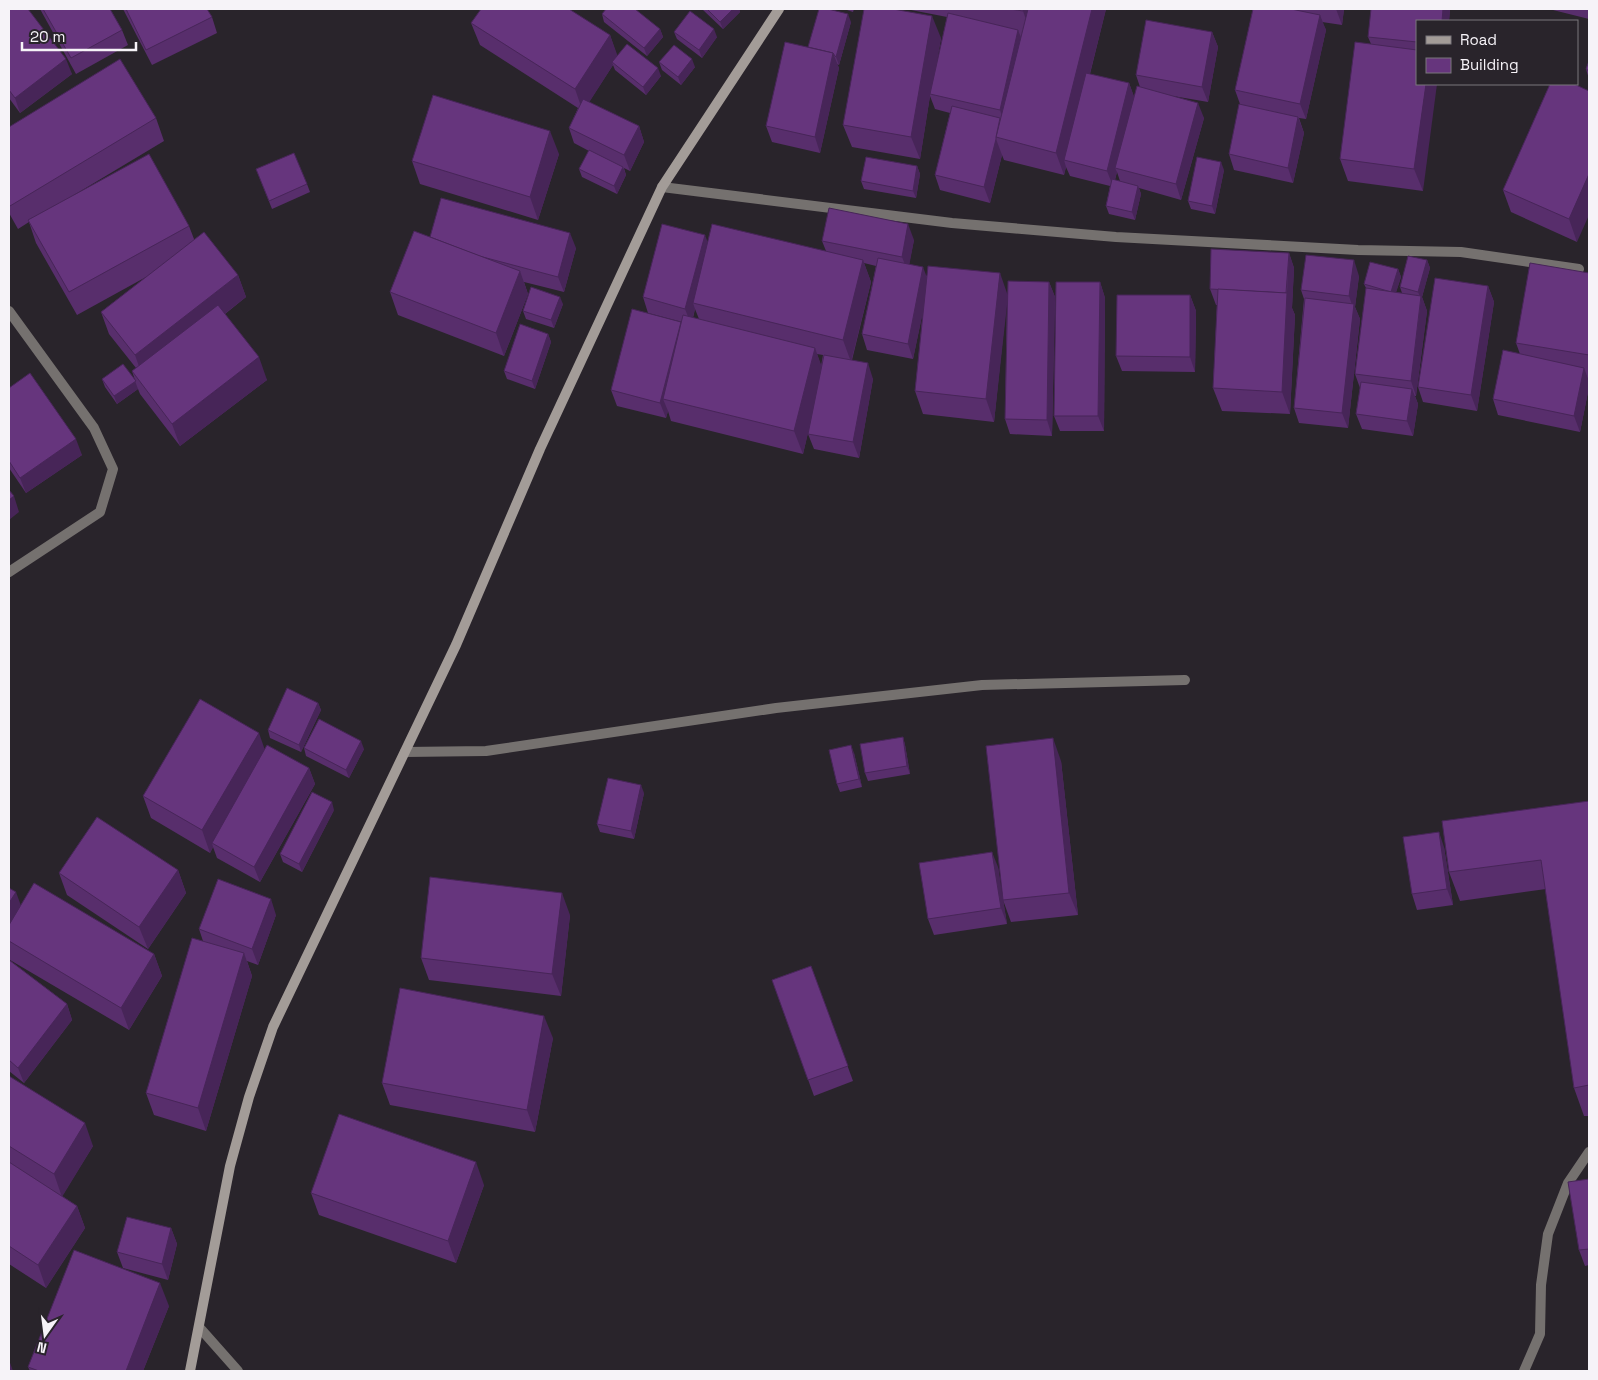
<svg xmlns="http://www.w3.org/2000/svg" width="1598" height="1380" font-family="'Space Grotesk',sans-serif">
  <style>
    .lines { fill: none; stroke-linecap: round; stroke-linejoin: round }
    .street { stroke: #75716f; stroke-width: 10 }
    .secondary { stroke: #a39c98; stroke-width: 10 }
    .wall { fill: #582e6c; fill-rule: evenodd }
    .shaded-wall { fill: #472558 }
    .building { fill: #66357d; stroke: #472558 }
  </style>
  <rect width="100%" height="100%" fill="#29242b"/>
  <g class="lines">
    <g class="street">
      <polyline points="662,187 952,223 1116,237 1358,250 1461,252 1579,269"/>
      <polyline points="9,311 94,428 113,469 100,512 9,572"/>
      <polyline points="405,752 486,751 776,708 982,685 1185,680"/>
      <polyline points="199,1327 238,1371"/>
      <polyline points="1524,1371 1540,1334 1541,1285 1548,1234 1568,1183 1589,1152"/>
    </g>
    <polyline class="secondary" points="190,1371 230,1166 249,1097 273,1027 456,645 540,449 662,187 779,9"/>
  </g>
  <g class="wall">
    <polygon points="9,9 72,74 20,113 9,98"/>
    <polygon points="40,9 110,9 122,30 128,45 76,74"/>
    <polygon points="123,9 207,9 212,17 217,33 152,65"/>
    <polygon points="702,9 739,9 740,12 723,29"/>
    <polygon points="844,9 854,9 853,12"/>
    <path d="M906,9H1106L1090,74L1129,83L1134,97L1140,87L1136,75L1212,32L1218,47L1208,102L1173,96L1204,118L1181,200L1139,188L1141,194L1135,220L1109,214L1106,206L1110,186L1070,176L1066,167L1064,175L1004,160L1002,155L990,203L940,190L935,175L950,113L935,109L930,96L920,159L852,147L843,125L941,38L935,72L947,17ZM1117,172L1120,181L1115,180Z"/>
    <polygon points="1253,9 1344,9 1342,25 1322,22 1326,30 1306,119 1299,118 1304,133 1293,183 1234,170 1229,154 1240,104 1235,90"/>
    <polygon points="1450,9 1449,21 1417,21 1417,84 1423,191 1348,181 1340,159 1371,44 1368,37"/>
    <polygon points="1549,9 1589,9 1589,19"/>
    <polygon points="602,14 660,29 663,37 647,56 604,22"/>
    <polygon points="851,22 839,65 837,64 839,68 820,153 772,142 766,126 808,47"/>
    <polygon points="471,23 610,35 617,56 661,76 646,95 615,70 613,65 589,102 639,126 644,142 630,171 624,168 626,175 617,194 582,177 579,169 589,151 574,143 569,128 578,108 480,45"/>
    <polygon points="674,32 717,37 702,58 677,39"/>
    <polygon points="1589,61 1589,79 1586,69"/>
    <polygon points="659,62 695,67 681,85 662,70"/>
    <polygon points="1550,84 1577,242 1511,212 1503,190"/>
    <polygon points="156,118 164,141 74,195 189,226 194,239 238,275 246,297 225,314 267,380 180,446 140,394 138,389 117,404 105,387 102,379 135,380 132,371 136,368 109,334 101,312 146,277 77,315 36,243 29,222 18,229 9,213 9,127"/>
    <polygon points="559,154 538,220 420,184 412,161"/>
    <polygon points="917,166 920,174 916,198 864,189 861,181"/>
    <polygon points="256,169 307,184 310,192 272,209"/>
    <polygon points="1224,170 1215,214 1191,209 1188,201"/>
    <polygon points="430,237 576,248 564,292 524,282 528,294 504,356 398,315 390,292"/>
    <path d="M914,240L909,264L927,276L1007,295L1049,282L1055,297L1052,436L1010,434L1005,419L1007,299L994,422L923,414L915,391L923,311L913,359L867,350L862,334L876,266L864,263L871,282L852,360L873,379L859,458L814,449L808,434L813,411L803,454L671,421L668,411L666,418L617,406L611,390L681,323L682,322L648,313L643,297L708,242L826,251L822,241ZM695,309L699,319L693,318ZM817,354L823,355L821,366Z"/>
    <polygon points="1289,253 1294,268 1292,308 1295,315 1290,414 1222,411 1213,388 1217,305 1216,305 1210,289"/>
    <polygon points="1427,260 1430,268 1422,297 1427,311 1416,396 1415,396 1418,404 1413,436 1362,429 1356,414 1360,388 1355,374 1366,288 1364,284 1398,269 1401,277 1396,292 1402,293 1400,287"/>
    <polygon points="1589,273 1589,376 1588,376 1589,381 1589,387 1580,432 1498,415 1493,399 1520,354 1516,343"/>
    <polygon points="1359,276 1355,307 1360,319 1348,428 1299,423 1294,408 1304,299 1301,290"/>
    <polygon points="1100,282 1105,298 1104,431 1060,431 1054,416"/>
    <polygon points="1488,286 1494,302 1477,411 1423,402 1418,387"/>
    <polygon points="1190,295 1196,311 1195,372 1122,371 1116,356"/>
    <polygon points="563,304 554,328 526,319 523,311"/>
    <polygon points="548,334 551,342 535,389 507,379 504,371"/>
    <polygon points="9,388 82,455 26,493 9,468"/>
    <polygon points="318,703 321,710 301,752 270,738 268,730"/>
    <polygon points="903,737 905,745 910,774 868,781 865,773"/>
    <polygon points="304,748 364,749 349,778 306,756"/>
    <polygon points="264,749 309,768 315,784 260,882 217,858 213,847 210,853 151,818 143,796"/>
    <polygon points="854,753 862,787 840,792 837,784"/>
    <polygon points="1061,761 1078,915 1011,922 1003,900 1007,924 934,935 928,919 998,867 1002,896"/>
    <polygon points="644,793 634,839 600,832 597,824"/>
    <polygon points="1589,801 1589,1116 1584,1116 1574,1088 1546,889 1460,901 1449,872"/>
    <polygon points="334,810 302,872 283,862 280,854"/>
    <polygon points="1444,847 1453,905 1417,910 1412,894"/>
    <polygon points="178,870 186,893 148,949 67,895 59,873"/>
    <polygon points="9,888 20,906 154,954 162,976 129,1030 10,960 9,957"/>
    <polygon points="276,915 258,965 247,961 252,976 206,1131 154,1115 146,1093 203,941 199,929"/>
    <polygon points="570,915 561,996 429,980 421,958"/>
    <polygon points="9,960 67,1004 72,1020 24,1083 9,1071"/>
    <polygon points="811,966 853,1081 814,1096 772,980"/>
    <polygon points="553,1038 535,1132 390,1105 382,1083"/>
    <polygon points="9,1076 93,1146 62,1196 77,1206 85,1228 46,1288 9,1264"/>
    <polygon points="1589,1179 1589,1265 1585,1266 1579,1250"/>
    <polygon points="484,1185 456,1263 319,1215 311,1193"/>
    <polygon points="171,1228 177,1244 168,1280 123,1268 117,1252"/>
    <polygon points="169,1306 143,1371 30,1371 28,1367"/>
  </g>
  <g class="shaded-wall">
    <polygon points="733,9 739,9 740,12 723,29 720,22"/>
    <polygon points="1023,9 1036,9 1031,34 1023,11"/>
    <polygon points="1092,9 1106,9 1068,161 1064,160 1066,167 1064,175 1056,153"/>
    <polygon points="1336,9 1344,9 1342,25"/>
    <polygon points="1443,9 1450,9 1449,21 1442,21"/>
    <polygon points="848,14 851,22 839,65 836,57"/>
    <polygon points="1320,15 1326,30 1306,119 1300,104"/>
    <polygon points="932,16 941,38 931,94 930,94 930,96 920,159 911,137"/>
    <polygon points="660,29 663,37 647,56 644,48"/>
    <polygon points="714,29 717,37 702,58 699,50"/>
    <polygon points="1018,30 1024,45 1005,126 1000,110"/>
    <polygon points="1212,32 1218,47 1208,102 1202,87"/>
    <polygon points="610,35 618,57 612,62 613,65 583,112 575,89"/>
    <polygon points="833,53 839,68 820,153 815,137"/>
    <polygon points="66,59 72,74 20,113 15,98"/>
    <polygon points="692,59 695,67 681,85 678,77"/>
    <polygon points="658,68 661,76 646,95 643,87"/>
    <polygon points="1129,83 1135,99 1115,168 1117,172 1113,186 1107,171"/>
    <polygon points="1426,84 1437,84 1423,191 1414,169"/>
    <polygon points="1198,103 1204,118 1181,200 1176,184"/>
    <polygon points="1298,117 1304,133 1293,183 1288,168"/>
    <polygon points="639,126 644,142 630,171 624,155"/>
    <polygon points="550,131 559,154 538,220 530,197"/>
    <polygon points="996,139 1002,155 990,203 984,187"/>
    <polygon points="1221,162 1224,170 1215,214 1212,206"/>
    <polygon points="917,166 920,174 916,198 913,191"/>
    <polygon points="623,167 626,175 617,194 614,186"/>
    <polygon points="1589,174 1589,215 1577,242 1569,219"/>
    <polygon points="1138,186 1141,194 1135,220 1132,212"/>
    <polygon points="908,224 914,240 908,272 902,257"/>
    <polygon points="570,233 576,248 564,292 558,277"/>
    <polygon points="705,235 711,251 693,303 695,309 691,324 685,309"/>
    <polygon points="1289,253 1294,268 1292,308 1295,315 1290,414 1282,392"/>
    <polygon points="863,260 871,282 851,362 843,340"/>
    <polygon points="1354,260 1359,276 1355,307 1360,319 1348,428 1342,413 1353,308 1349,296"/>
    <polygon points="1427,260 1430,268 1422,297 1427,311 1416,396 1411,381 1421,299 1418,292"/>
    <polygon points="923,267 929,283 913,359 908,344"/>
    <polygon points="1398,269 1401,277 1394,299 1391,292"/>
    <polygon points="520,271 528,294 504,356 496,333"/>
    <polygon points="1000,273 1008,296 994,422 986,399"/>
    <polygon points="238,275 246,297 143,378 135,355"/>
    <polygon points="1049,282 1055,297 1052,436 1047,420"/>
    <polygon points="1100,282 1105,298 1104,431 1098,416"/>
    <polygon points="1488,286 1494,302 1477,411 1471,395"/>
    <polygon points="1190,295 1196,311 1195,372 1190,357"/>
    <polygon points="560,297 563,304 554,328 551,320"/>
    <polygon points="681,322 686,337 663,399 668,411 666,418 660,403"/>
    <polygon points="548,334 551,342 535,389 532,381"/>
    <polygon points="815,348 823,370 803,454 794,431"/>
    <polygon points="259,357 267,380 180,446 172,424"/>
    <polygon points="868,363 873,379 859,458 853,442"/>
    <polygon points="1584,368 1589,381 1589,387 1580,432 1574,416"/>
    <polygon points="135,381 138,389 117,404 114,396"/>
    <polygon points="1412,389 1418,404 1413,436 1407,421"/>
    <polygon points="76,439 82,455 26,493 20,478"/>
    <polygon points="14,496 19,512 9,520 9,500"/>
    <polygon points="318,703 321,710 301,752 299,745"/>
    <polygon points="259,733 267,756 212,843 213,847 210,853 202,830"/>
    <polygon points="903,737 905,745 910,774 907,766"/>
    <polygon points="1053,738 1061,761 1078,915 1069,893"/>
    <polygon points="361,741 364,749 349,778 346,770"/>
    <polygon points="851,745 854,753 862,787 859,779"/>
    <polygon points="309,768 315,784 260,882 254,867"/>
    <polygon points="641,785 644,793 634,839 631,831"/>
    <polygon points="332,802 334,810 302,872 299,864"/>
    <polygon points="1439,832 1444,847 1453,905 1447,889"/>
    <polygon points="992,852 998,867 1007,924 1001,908"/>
    <polygon points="178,870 186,893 148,949 139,927"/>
    <polygon points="16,892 24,914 9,939 9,903"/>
    <polygon points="562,893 570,915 561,996 552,974"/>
    <polygon points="271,899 276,915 258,965 252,949"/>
    <polygon points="244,953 252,976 206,1131 198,1108"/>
    <polygon points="154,954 162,976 129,1030 121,1008"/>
    <polygon points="67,1004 72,1020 24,1083 18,1068"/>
    <polygon points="544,1016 553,1038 535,1132 527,1110"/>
    <polygon points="85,1123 93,1146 62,1197 54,1174"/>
    <polygon points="476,1162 484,1185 456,1263 448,1241"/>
    <polygon points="77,1206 85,1228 46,1288 38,1265"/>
    <polygon points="171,1228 177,1244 168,1280 162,1264"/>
    <polygon points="160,1283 169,1306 143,1371 126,1371"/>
    <polygon points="9,1360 13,1371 9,1371"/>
  </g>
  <g class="building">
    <polygon points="9,9 28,9 66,59 15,98 9,90"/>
    <polygon points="43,9 110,9 122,30 71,58"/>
    <polygon points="126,9 207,9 212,17 146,50"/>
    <polygon points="481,9 569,9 610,35 575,89 471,23"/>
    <polygon points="606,9 635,9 660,29 644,48 602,14"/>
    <polygon points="707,9 733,9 720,22"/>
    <polygon points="819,9 828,9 848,14 836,57 835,56 833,53 808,47"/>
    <polygon points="864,9 893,9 932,16 911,137 843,125"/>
    <polygon points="1010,9 1023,9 1023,11"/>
    <polygon points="1028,9 1092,9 1056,153 996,137"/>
    <polygon points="1253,9 1291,9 1320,15 1300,104 1235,90"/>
    <polygon points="1371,9 1443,9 1442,21 1417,21 1417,42 1368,37"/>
    <polygon points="690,11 714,29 699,50 674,32"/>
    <polygon points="948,13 1018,30 1000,110 930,94"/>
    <polygon points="1146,20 1212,32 1202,87 1136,75"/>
    <polygon points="785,42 833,53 815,137 766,126"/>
    <polygon points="1355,42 1417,50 1417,84 1426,84 1414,169 1340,159"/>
    <polygon points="627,44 658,68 643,87 612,62"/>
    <polygon points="674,45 692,59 678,77 659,62"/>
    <polygon points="120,59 156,118 10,206 9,204 9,127"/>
    <polygon points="1589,61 1589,71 1586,69"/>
    <polygon points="1086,73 1129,83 1107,171 1064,160"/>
    <polygon points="1550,84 1574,84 1589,91 1589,174 1569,219 1503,190"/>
    <polygon points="1137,86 1198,103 1176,184 1115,168"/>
    <polygon points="433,95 550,131 530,197 412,161"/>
    <polygon points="583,99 639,126 624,155 569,128"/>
    <polygon points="1239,104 1298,117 1288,168 1229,154"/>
    <polygon points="952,106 1000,118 996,137 996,139 984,187 935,175"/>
    <polygon points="589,150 623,167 614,186 579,169"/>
    <polygon points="294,153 307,184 269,201 256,169"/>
    <polygon points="149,154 189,226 69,292 28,220"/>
    <polygon points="866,157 917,166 913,191 861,181"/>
    <polygon points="1197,157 1221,162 1212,206 1188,201"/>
    <polygon points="1112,179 1138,186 1132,212 1106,206"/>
    <polygon points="441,198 570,233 558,277 479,256 430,237"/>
    <polygon points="829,208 908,224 902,257 822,241"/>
    <polygon points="662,224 705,235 685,309 643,297"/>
    <polygon points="712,224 863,260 843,340 693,303"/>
    <polygon points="414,231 520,271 496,333 390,292"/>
    <polygon points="204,232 238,275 135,355 101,312"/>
    <polygon points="1211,249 1289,253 1286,293 1210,289"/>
    <polygon points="1306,255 1354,260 1349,296 1301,290"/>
    <polygon points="1408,256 1427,260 1418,292 1400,287"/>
    <polygon points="878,258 923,267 908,344 862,334"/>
    <polygon points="1370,262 1398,269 1391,292 1364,284"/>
    <polygon points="1530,263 1589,273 1589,355 1516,343"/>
    <polygon points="928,266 1000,273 986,399 915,391"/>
    <polygon points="1435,278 1488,286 1471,395 1418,387"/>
    <polygon points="1008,281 1049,282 1047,420 1005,419"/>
    <polygon points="1056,282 1100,282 1098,416 1054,416"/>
    <polygon points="531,287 560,297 551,320 523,311"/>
    <polygon points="1366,288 1421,296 1411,381 1355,374"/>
    <polygon points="1218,289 1287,293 1282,392 1213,388"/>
    <polygon points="1117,295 1190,295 1190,357 1116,356"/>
    <polygon points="1305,298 1354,304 1342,413 1294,408"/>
    <polygon points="218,305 259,357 172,424 132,371"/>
    <polygon points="632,309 681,322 660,403 611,390"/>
    <polygon points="683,315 815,348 794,431 663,399"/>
    <polygon points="520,324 548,334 532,381 504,371"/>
    <polygon points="1503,350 1584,368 1574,416 1493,399"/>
    <polygon points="824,355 868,363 853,442 808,434"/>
    <polygon points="123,364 136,381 114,396 102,379"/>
    <polygon points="30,373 76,439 20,478 9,461 9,388"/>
    <polygon points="1361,382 1412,389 1407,421 1356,414"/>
    <polygon points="9,490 14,496 9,500"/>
    <polygon points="287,688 318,703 299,745 268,730"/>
    <polygon points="200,699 259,733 202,830 143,796"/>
    <polygon points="319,719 361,741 346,770 304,748"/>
    <polygon points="903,737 907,766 865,773 860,744"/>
    <polygon points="1053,738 1069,893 1003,900 986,746"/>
    <polygon points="267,745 309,768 254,867 212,843"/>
    <polygon points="851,745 859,779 837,784 829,750"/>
    <polygon points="608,778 641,785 631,831 597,824"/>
    <polygon points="312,792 332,802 299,864 280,854"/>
    <polygon points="1589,801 1589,1085 1574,1088 1541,860 1449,872 1442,821"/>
    <polygon points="97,817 178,870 139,927 59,873"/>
    <polygon points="1439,832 1447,889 1412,894 1403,837"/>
    <polygon points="992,852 1001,908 928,919 919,863"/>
    <polygon points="430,877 562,893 552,974 421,958"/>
    <polygon points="218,879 271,899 252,949 199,929"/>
    <polygon points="34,883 154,954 121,1008 9,941 9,925"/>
    <polygon points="9,888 16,892 9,903"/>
    <polygon points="192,938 244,953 198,1108 146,1093"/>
    <polygon points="9,960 67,1004 18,1068 9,1060"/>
    <polygon points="811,966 848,1066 808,1080 772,980"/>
    <polygon points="400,988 544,1016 527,1110 382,1083"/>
    <polygon points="9,1076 85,1123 54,1174 9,1146"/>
    <polygon points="339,1114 476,1162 448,1241 311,1193"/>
    <polygon points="9,1162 77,1206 38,1265 9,1246"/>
    <polygon points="1589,1179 1589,1249 1579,1250 1568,1182"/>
    <polygon points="127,1217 171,1228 162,1264 117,1252"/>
    <polygon points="74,1250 160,1283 126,1371 39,1371 28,1367"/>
  </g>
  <rect width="1598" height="1380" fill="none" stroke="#f6f3f8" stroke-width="20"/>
  <rect x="1416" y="20" width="162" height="65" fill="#29242b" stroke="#7b777d"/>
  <rect x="1426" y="36" width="25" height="8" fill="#a39c98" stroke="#7b777d"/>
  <text x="1460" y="45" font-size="15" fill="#f6f3f8">Road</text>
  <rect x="1426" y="58" width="25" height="15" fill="#66357d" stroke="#7b777d"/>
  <text x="1460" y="70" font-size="15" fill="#f6f3f8">Building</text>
  <g transform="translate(45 1335) rotate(194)" stroke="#29242b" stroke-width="4" paint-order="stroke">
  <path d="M0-4L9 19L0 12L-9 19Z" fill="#f6f3f8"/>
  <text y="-8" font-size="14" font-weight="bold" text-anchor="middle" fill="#f6f3f8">N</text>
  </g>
  <path d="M22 42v8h114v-8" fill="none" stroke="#f6f3f8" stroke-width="2.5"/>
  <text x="30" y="42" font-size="15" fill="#f6f3f8" stroke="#29242b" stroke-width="4" paint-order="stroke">20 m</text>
</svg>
